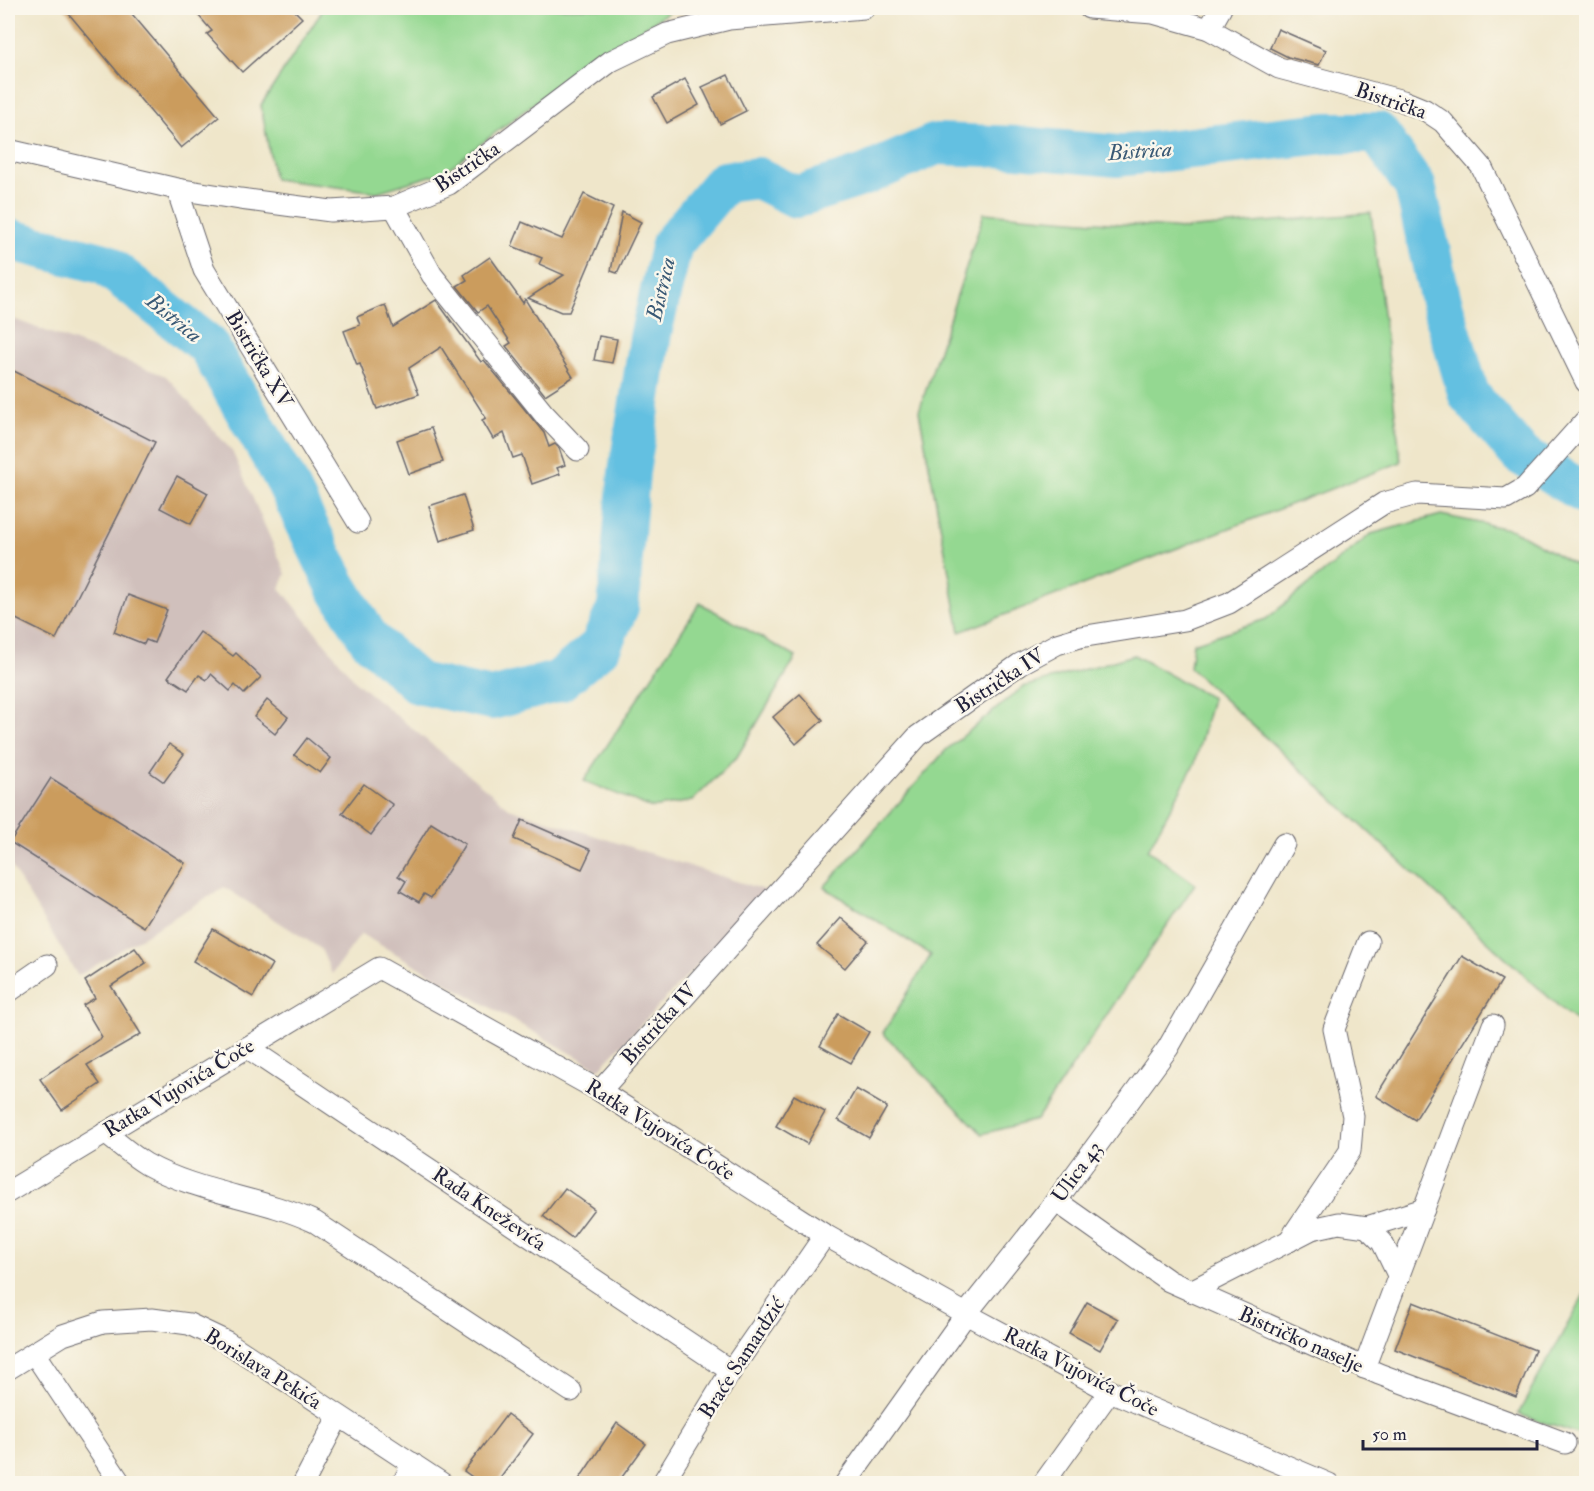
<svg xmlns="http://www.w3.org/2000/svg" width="1594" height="1491" font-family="'IM FELL Double Pica',serif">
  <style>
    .industrial { fill: #d0c0bc }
    .green { fill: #94d891; stroke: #5b7d66; stroke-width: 1.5 }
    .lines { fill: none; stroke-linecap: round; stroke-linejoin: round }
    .river { stroke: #63c0e1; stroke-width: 42 }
    .building { fill: #cb9c5d }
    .minor-casing { stroke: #6a676d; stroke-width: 23 }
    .minor { stroke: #fff; stroke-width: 21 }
    .labels { text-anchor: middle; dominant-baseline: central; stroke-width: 5; stroke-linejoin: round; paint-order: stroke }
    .street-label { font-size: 21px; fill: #22223b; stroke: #fbf7ec }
    .water-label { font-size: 22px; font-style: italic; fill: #395975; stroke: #fbf7ec }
  </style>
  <rect width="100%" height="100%" fill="#fbf7ec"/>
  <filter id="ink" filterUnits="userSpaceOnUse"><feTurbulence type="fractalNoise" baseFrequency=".0167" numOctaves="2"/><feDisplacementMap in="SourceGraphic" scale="12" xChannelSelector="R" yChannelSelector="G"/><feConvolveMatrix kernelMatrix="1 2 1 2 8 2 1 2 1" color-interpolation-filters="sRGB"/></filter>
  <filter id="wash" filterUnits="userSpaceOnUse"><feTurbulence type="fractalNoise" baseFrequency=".008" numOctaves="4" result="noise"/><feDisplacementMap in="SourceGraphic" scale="24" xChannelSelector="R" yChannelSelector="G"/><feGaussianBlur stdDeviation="1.35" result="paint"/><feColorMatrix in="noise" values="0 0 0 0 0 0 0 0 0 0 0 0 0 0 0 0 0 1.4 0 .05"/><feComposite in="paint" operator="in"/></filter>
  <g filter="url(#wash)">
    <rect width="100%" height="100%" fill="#efe6ca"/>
    <polygon class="industrial" points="8,317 166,376 232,451 286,574 280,588 357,683 509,808 767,891 599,1069 361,934 332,974 321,949 224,887 78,976 8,861"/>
    <g class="green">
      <polygon points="324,8 675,8 575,72 444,172 377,192 274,179 261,105"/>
      <polygon points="984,213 1183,229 1371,213 1401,462 960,632 919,411"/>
      <polygon points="1441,515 1513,530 1586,571 1586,1028 1567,1014 1190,668 1193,643 1266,619 1371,534"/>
      <polygon points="700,603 796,657 737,757 692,801 652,808 584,781"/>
      <polygon points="1134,655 1212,698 1195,763 1148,850 1195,884 1036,1120 982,1134 883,1033 931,955 824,887 946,750 1023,687"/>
      <polygon points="1586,1291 1586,1437 1518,1414"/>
    </g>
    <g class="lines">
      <polyline class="river" points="8,239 105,264 208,346 285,479 336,585 369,639 418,683 492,699 559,681 600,647 618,607 629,472 651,333 672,244 724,182 758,178 796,197 865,175 936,144 1018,147 1118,156 1326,133 1378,133 1415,186 1440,297 1469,395 1520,454 1586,494"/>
    </g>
    <g id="blocks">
      <g class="building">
        <polygon points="64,8 127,8 219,117 181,148"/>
        <polygon points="192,8 292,8 302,18 242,72 207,34 212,31"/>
        <polygon points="1278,29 1326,50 1319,65 1288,57 1270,48"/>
        <polygon points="728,75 746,111 720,124 702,87"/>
        <polygon points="685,79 699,105 667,123 653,97"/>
        <polygon points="584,194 613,208 569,312 561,312 528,298 564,275 539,264 542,258 512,246 522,222 562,239"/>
        <polygon points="622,212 641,222 617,273 611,271"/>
        <polygon points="490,257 523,303 525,299 573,377 545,395 506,346 511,343 487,306 478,312 457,286 467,280 464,275"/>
        <polygon points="436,300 481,362 484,360 544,433 549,447 555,444 559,448 565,465 557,468 560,474 532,484 522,455 513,458 504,433 493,439 482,420 486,418 441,347 409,368 419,394 377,409 360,364 357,365 344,331 360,325 357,317 385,305 393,327"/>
        <polygon points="599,336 617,339 612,363 594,360"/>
        <polygon points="8,368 155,442 56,639 8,615"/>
        <polygon points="431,428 443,462 409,474 397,440"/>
        <polygon points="177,476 208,493 191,524 160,508"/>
        <polygon points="463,495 474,530 440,541 429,506"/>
        <polygon points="128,595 167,610 154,643 146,640 144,644 114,632"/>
        <polygon points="200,632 233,656 236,653 261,677 244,694 235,685 230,691 211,674 207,680 199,675 188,690 168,677"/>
        <polygon points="800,694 823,720 796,744 773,717"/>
        <polygon points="267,700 288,717 275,734 254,717"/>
        <polygon points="307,738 331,758 320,773 294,755"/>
        <polygon points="169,744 184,754 164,782 150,772"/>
        <polygon points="51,778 185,863 144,927 10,842"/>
        <polygon points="364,784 393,805 371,835 342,813"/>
        <polygon points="522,820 591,850 582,869 514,839"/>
        <polygon points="431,823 465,844 431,898 424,894 419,902 400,891 406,881 398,876"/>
        <polygon points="841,918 868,941 845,968 817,945"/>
        <polygon points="213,929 272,964 253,997 193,961"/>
        <polygon points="135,948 146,963 111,986 141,1034 87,1065 100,1084 62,1110 40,1079 102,1037 83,1005 95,998 85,981"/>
        <polygon points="1462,956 1502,980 1415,1120 1376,1096"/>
        <polygon points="838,1014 869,1032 851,1063 820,1046"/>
        <polygon points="856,1089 887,1107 869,1138 838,1120"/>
        <polygon points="794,1095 825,1112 807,1144 776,1126"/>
        <polygon points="565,1188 594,1209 572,1238 543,1216"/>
        <polygon points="1087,1302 1118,1319 1100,1350 1069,1333"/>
        <polygon points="1413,1302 1535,1350 1516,1397 1395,1349"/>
        <polygon points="507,1414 533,1434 496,1484 482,1484 464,1471"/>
        <polygon points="617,1423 646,1444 617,1484 576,1484"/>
      </g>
    </g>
  </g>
  <g filter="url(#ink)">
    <use href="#blocks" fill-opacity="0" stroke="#6a676d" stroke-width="1.5"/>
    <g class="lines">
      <defs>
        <g id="minor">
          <polyline points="1089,8 1153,13 1209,29 1279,68 1403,101 1425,110 1443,122 1481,166 1586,382"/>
          <polyline points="1209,29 1221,8"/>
          <polyline points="8,150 177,189 240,199 331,211 394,207 449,184 611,61 667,34 729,19 864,8"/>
          <polyline points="177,189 204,270 358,522"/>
          <polyline points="394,207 432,275 544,414 578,450"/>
          <polyline points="8,992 47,965"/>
          <polyline points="248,1048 731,1371"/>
          <polyline points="600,1091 918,736 1020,664 1057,644 1080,637 1185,620 1229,603 1384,503 1417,494 1506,499 1525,488 1586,420"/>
          <path d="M105,1133C118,1143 131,1155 146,1164C198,1193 261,1197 315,1222L571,1391"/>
          <polyline points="8,1192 379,968 600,1091 825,1235 966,1314 1110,1391 1329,1484"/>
          <polyline points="1056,1201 1169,1281 1379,1374 1565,1443"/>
          <polyline points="1367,1227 1382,1242 1399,1277"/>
          <polyline points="1289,1241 1350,1151 1353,1116 1334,1029 1368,942"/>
          <polyline points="1191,1291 1312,1229 1339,1223 1367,1227 1424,1209"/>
          <polyline points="34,1353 121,1484"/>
          <polyline points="1364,1368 1493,1025"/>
          <polyline points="8,1369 63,1335 103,1322 152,1319 189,1324 227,1342 443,1484"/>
          <polyline points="303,1484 338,1417"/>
          <polyline points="403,1484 412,1463"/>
          <polyline points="662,1484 731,1371 825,1235"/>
          <polyline points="845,1484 966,1314 1056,1201 1168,1048 1284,844"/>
          <polyline points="1043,1484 1110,1391"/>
        </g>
      </defs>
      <use href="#minor" class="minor-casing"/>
      <use href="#minor" class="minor"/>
    </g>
  </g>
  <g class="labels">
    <g class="street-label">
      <text transform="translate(1391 101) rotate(19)">Bistrička</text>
      <text transform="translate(467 167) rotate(-34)">Bistrička</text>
      <text transform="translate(259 359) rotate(59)">Bistrička XV</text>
      <text transform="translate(1000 681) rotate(-33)">Bistrička IV</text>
      <text transform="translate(659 1024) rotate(-48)">Bistrička IV</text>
      <text transform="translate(179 1088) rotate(-31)">Ratka Vujovića Čoče</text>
      <text transform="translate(660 1130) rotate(32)">Ratka Vujovića Čoče</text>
      <text transform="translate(1077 1172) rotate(-54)">Ulica 43</text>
      <text transform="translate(489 1209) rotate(34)">Rada Kneževića</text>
      <text transform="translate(1301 1340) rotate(24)">Bistričko naselje</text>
      <text transform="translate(742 1358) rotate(-57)">Braće Samardzić</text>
      <text transform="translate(263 1369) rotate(32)">Borislava Pekića</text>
      <text transform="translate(1081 1372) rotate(27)">Ratka Vujovića Čoče</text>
    </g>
    <g class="water-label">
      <text transform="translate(1140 151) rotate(-4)">Bistrica</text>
      <text transform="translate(661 289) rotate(-77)">Bistrica</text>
      <text transform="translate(174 318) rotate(39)">Bistrica</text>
    </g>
  </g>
  <rect width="1594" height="1491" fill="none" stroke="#fbf7ec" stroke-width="30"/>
  <path d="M1363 1440v9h174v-9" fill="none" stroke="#22223b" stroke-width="3"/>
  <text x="1372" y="1440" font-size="18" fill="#22223b" stroke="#fbf7ec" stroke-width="4.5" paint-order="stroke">50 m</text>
</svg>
